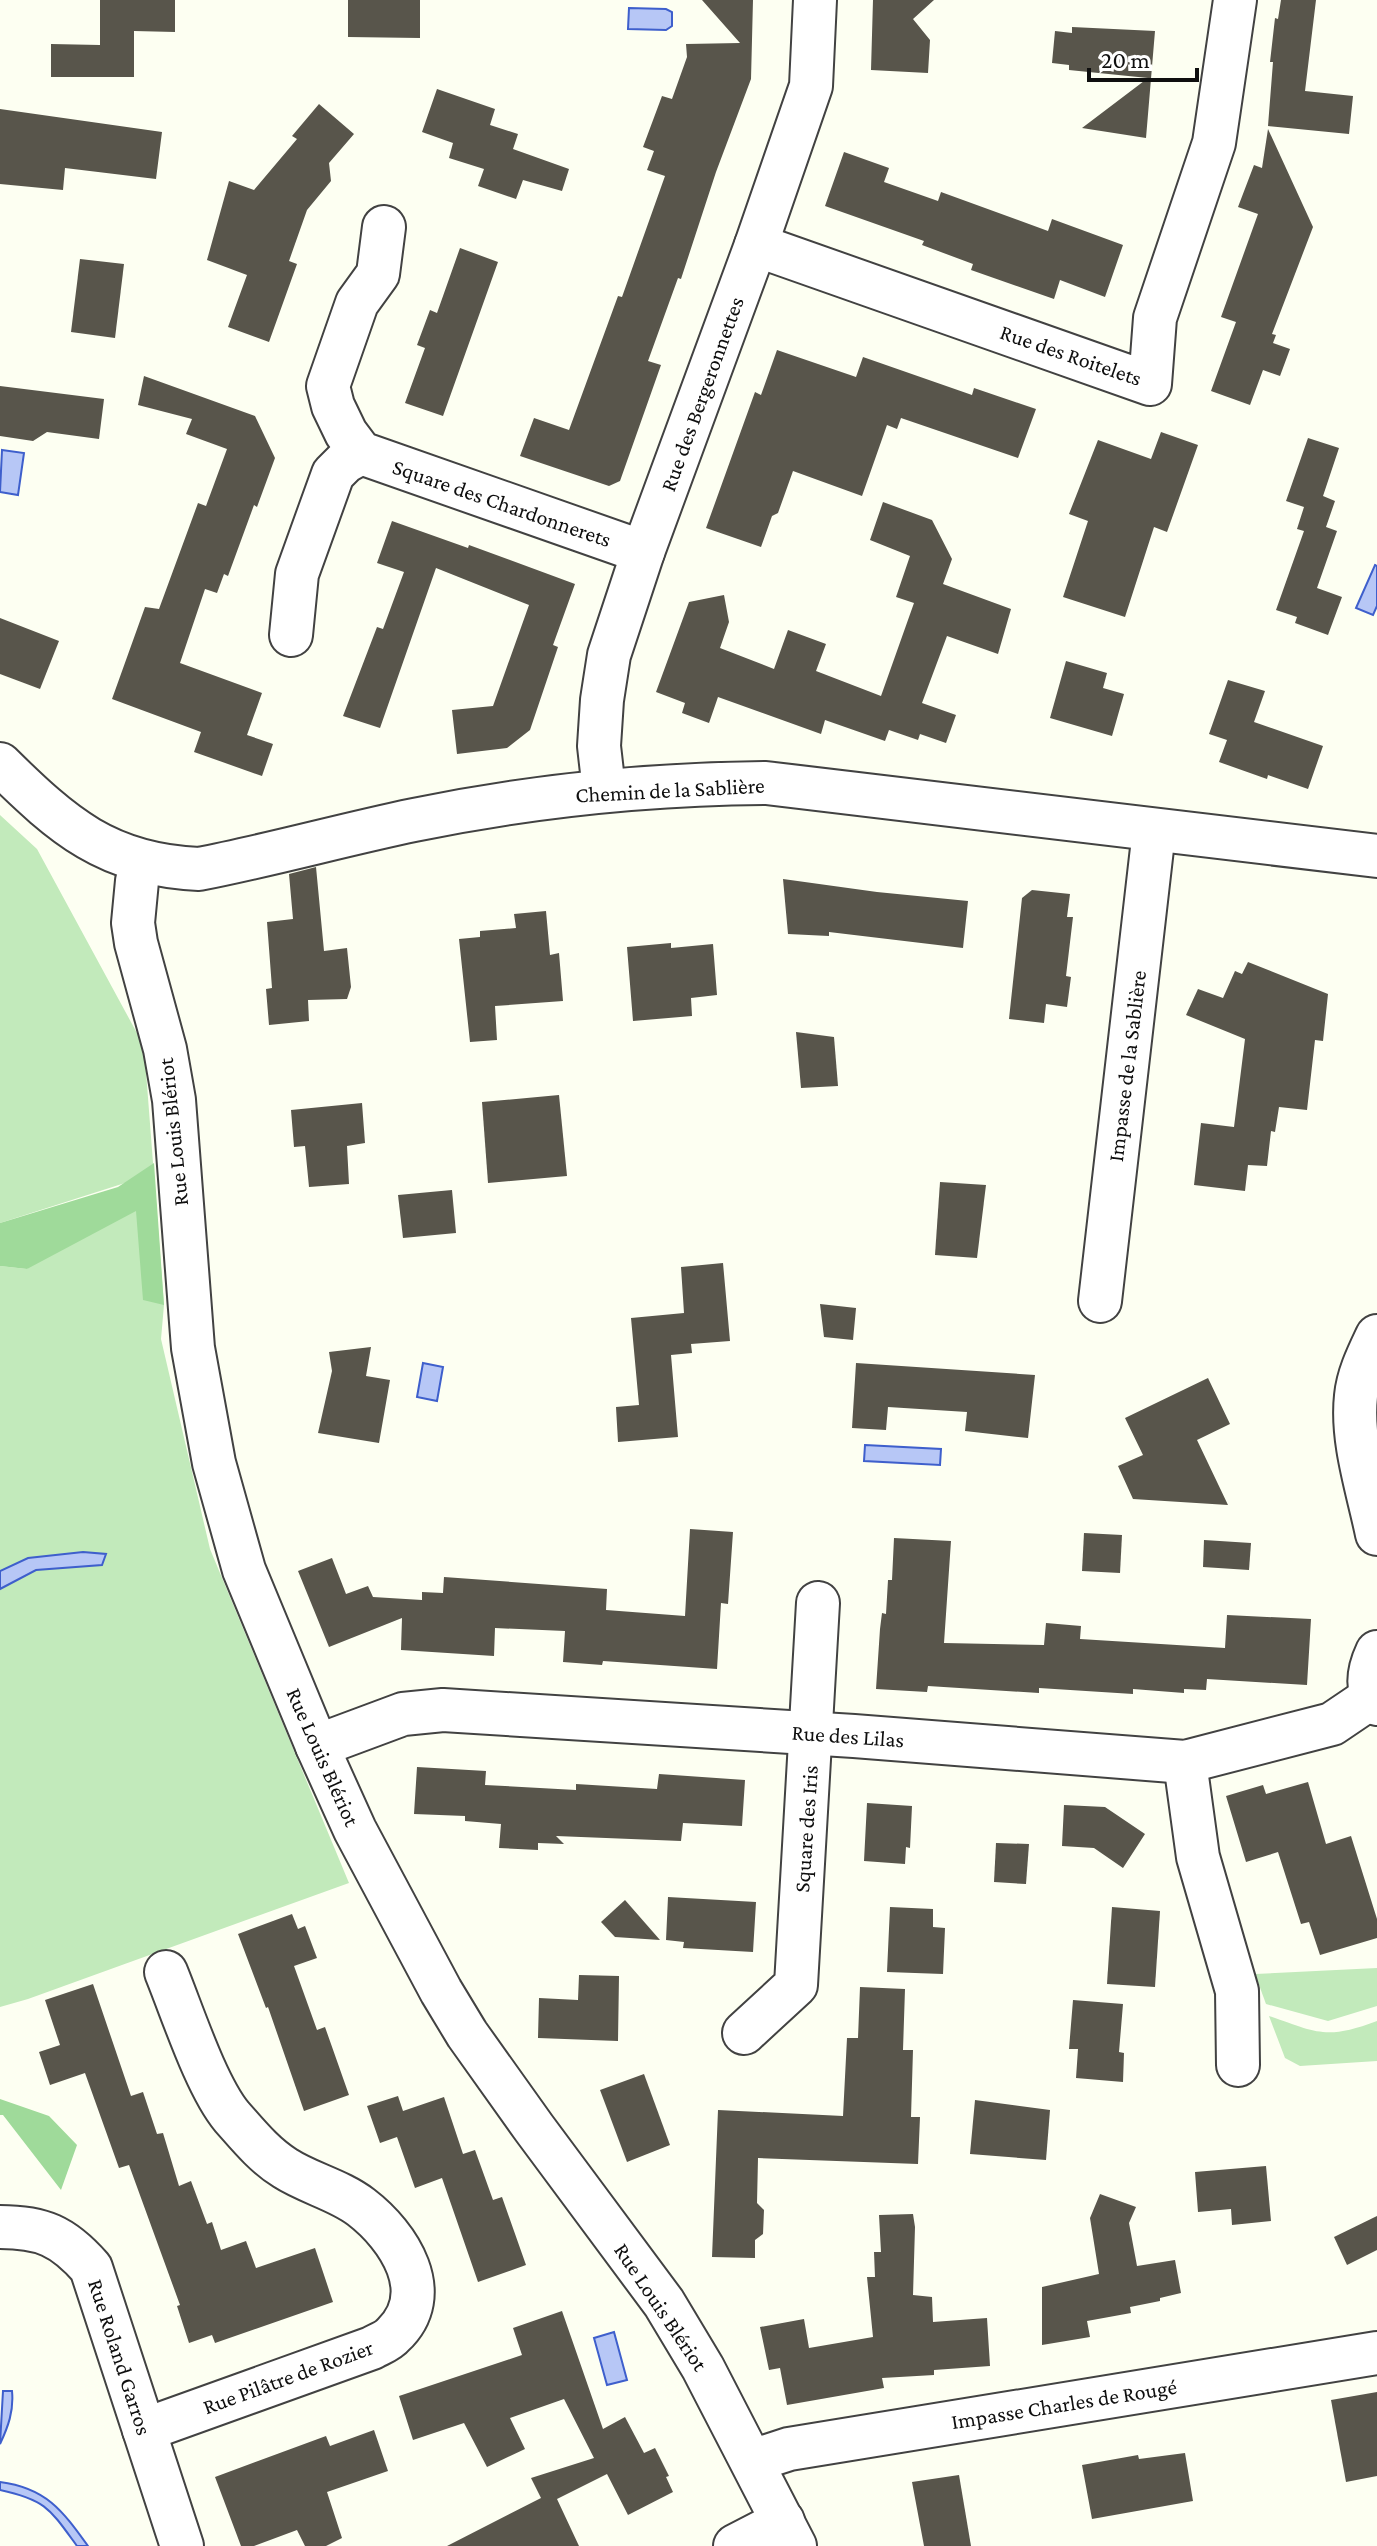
<svg xmlns="http://www.w3.org/2000/svg" width="1377" height="2546" font-family="'Crimson Pro',serif">
  <style>
    .green { fill: #c2eabb }
    .forest { fill: #9fda9a }
    .water { fill: #b7c7f6; stroke: #3e5fcc; stroke-width: 2 }
    .building { fill: #58554b }
    .lines { fill: none; stroke-linecap: round; stroke-linejoin: round }
    .minor-casing { stroke: #424242; stroke-width: 46 }
    .minor { stroke: #fff; stroke-width: 42 }
    .labels { text-anchor: middle; dominant-baseline: central; stroke-width: 8; stroke-linejoin: round; paint-order: stroke }
    .street-label { font-size: 22px; fill: #0f0f0f; stroke: #fff }
  </style>
  <rect width="100%" height="100%" fill="#fdfff2"/>
  <g class="green">
    <polygon points="0,815 37,849 144,1046 164,1305 161,1339 210,1549 349,1883 28,1999 0,2007 0,1266 27,1269 125,1183 0,1223"/>
    <polygon points="1377,1968 1377,2006 1328,2021 1266,2004 1255,1974"/>
    <path d="M1269,2016C1318,2033 1326,2040 1377,2021V2061L1300,2066L1285,2058Z"/>
  </g>
  <g class="forest">
    <polygon points="154,1163 164,1305 143,1300 136,1211 27,1269 0,1266 0,1223 118,1187"/>
    <polygon points="0,2099 49,2116 77,2145 61,2190 3,2115 0,2115"/>
  </g>
  <g class="water">
    <polygon points="629,8 666,9 672,12 672,26 666,30 628,29"/>
    <polygon points="2,450 24,453 18,495 0,492"/>
    <polygon points="1375,565 1377,566 1377,606 1373,615 1356,608"/>
    <polygon points="423,1363 443,1367 437,1401 417,1397"/>
    <polygon points="865,1445 941,1449 940,1465 864,1461"/>
    <polygon points="83,1552 106,1554 102,1565 36,1570 0,1589 0,1571 28,1558"/>
    <polygon points="614,2332 627,2380 607,2385 594,2338"/>
    <path d="M3,2391H12C14,2411 8,2427 0,2444Z"/>
    <path d="M0,2482C46,2488 62,2510 88,2546H77C50,2509 46,2500 0,2490Z"/>
  </g>
  <g class="building">
    <polygon points="100,0 175,0 175,32 134,31 134,77 51,77 51,44 100,45"/>
    <polygon points="348,0 420,0 420,38 348,37"/>
    <polygon points="702,0 753,0 751,79 716,172 681,279 678,278 648,361 661,365 620,481 609,486 520,456 534,418 569,430 618,296 622,297 665,176 647,170 654,151 643,147 662,96 672,99 687,57 686,44 740,43"/>
    <polygon points="873,0 934,0 913,19 930,40 928,73 871,70"/>
    <polygon points="1281,0 1316,0 1305,91 1353,96 1349,134 1268,126 1273,62 1270,62 1275,18 1278,19"/>
    <polygon points="1072,27 1155,31 1146,138 1082,128 1148,78 1069,70 1069,65 1052,63 1055,31 1072,33"/>
    <polygon points="437,89 495,109 490,125 518,134 513,149 569,169 562,191 523,180 516,199 478,186 484,169 449,158 453,143 422,132"/>
    <polygon points="319,104 354,134 329,163 331,181 307,210 289,261 297,264 269,342 228,327 247,275 207,260 229,181 254,190 297,139 292,136"/>
    <polygon points="0,109 162,132 156,179 65,168 63,190 0,184"/>
    <polygon points="1268,129 1313,227 1272,334 1276,335 1273,343 1290,349 1280,376 1263,370 1250,405 1211,391 1236,322 1221,317 1258,214 1238,207 1254,165 1262,168"/>
    <polygon points="844,152 889,168 884,182 938,201 941,192 1048,231 1052,219 1123,245 1105,297 1060,280 1054,299 971,270 973,264 922,245 924,241 825,206"/>
    <polygon points="460,248 498,262 443,416 405,403 425,348 417,345 430,310 437,313"/>
    <polygon points="80,259 124,264 115,338 71,332"/>
    <polygon points="777,350 856,377 863,357 972,395 974,388 1036,409 1018,458 901,418 897,429 887,425 862,496 793,471 778,513 772,516 761,547 706,528 755,392 761,395"/>
    <polygon points="144,376 255,416 275,458 257,507 254,505 228,576 224,574 217,593 205,589 180,663 262,693 247,735 273,744 262,776 194,752 201,732 112,699 145,607 159,609 198,503 206,506 227,449 186,434 192,419 138,405"/>
    <polygon points="0,386 104,399 99,439 47,432 33,441 0,436"/>
    <polygon points="1161,432 1198,445 1167,532 1154,527 1125,617 1063,597 1088,521 1069,514 1098,440 1151,459"/>
    <polygon points="1308,438 1339,448 1323,496 1335,501 1326,527 1337,531 1317,588 1342,597 1328,635 1295,623 1297,617 1276,610 1304,531 1297,529 1304,507 1286,501"/>
    <polygon points="883,502 932,520 952,559 943,584 1011,609 998,654 947,636 922,703 956,715 946,743 920,734 918,740 889,730 885,741 825,720 821,734 718,697 709,723 682,713 685,703 656,692 689,602 724,595 729,622 720,648 774,669 788,630 826,644 816,671 881,696 914,603 896,597 910,556 870,540"/>
    <polygon points="392,521 468,548 469,545 575,584 553,645 558,647 530,730 507,748 457,754 452,710 493,706 529,605 436,568 380,728 343,716 377,627 383,629 404,572 377,563"/>
    <polygon points="0,618 59,641 40,689 0,674"/>
    <polygon points="1066,661 1107,673 1103,688 1124,694 1112,736 1050,718"/>
    <polygon points="1228,680 1265,691 1254,722 1323,746 1308,789 1268,775 1267,779 1219,762 1227,740 1209,734"/>
    <polygon points="316,867 324,951 347,948 351,987 347,999 308,1000 309,1021 269,1025 266,989 272,988 267,922 293,919 289,874"/>
    <polygon points="783,879 877,892 968,901 963,948 829,932 829,936 788,934"/>
    <polygon points="1032,890 1070,894 1067,917 1073,917 1066,976 1071,977 1067,1007 1046,1004 1044,1023 1009,1019 1022,898"/>
    <polygon points="546,911 550,955 559,953 563,1001 495,1006 497,1040 470,1042 459,939 480,937 480,931 516,928 514,914"/>
    <polygon points="671,943 671,948 713,944 717,995 691,998 692,1016 633,1021 627,947"/>
    <polygon points="1248,962 1328,994 1323,1041 1315,1040 1307,1110 1279,1107 1275,1132 1271,1131 1267,1166 1248,1165 1245,1191 1194,1185 1201,1123 1234,1127 1245,1039 1186,1015 1198,989 1223,998 1235,971 1242,974"/>
    <polygon points="796,1032 834,1037 838,1086 801,1088"/>
    <polygon points="559,1095 567,1176 488,1183 482,1102"/>
    <polygon points="362,1103 365,1143 347,1146 349,1184 309,1187 305,1146 294,1147 291,1110"/>
    <polygon points="940,1182 986,1185 977,1258 935,1255"/>
    <polygon points="452,1190 456,1233 403,1238 398,1195"/>
    <polygon points="723,1263 730,1341 691,1344 692,1353 671,1355 678,1437 618,1442 616,1407 639,1405 631,1318 684,1313 681,1267"/>
    <polygon points="820,1304 856,1308 853,1340 824,1337"/>
    <polygon points="371,1347 366,1376 390,1380 379,1443 318,1433 332,1371 329,1352"/>
    <polygon points="856,1363 1035,1375 1028,1438 965,1431 967,1412 888,1407 886,1430 852,1428"/>
    <polygon points="1208,1378 1230,1424 1197,1440 1228,1505 1133,1499 1118,1466 1143,1455 1125,1418"/>
    <polygon points="690,1529 733,1532 728,1604 721,1603 717,1669 603,1661 602,1665 563,1662 565,1631 495,1628 494,1656 401,1650 402,1618 329,1647 298,1571 332,1558 346,1594 368,1586 373,1597 422,1600 422,1592 443,1593 444,1577 607,1589 606,1610 685,1616"/>
    <polygon points="1084,1533 1122,1535 1120,1573 1082,1571"/>
    <polygon points="894,1538 951,1541 944,1643 1044,1645 1046,1623 1081,1626 1080,1639 1225,1648 1227,1615 1311,1619 1307,1685 1207,1679 1206,1690 1184,1689 1184,1693 1133,1689 1133,1694 1039,1688 1039,1693 928,1686 927,1692 876,1689 880,1629 882,1613 886,1614 888,1580 892,1580"/>
    <polygon points="1204,1540 1251,1543 1249,1570 1203,1567"/>
    <polygon points="417,1767 486,1771 485,1785 576,1790 576,1784 657,1789 659,1774 745,1780 742,1826 683,1823 681,1841 556,1836 564,1844 538,1843 538,1850 499,1848 501,1824 465,1821 465,1816 414,1814"/>
    <polygon points="1308,1782 1326,1844 1351,1836 1377,1919 1377,1938 1320,1955 1309,1922 1301,1924 1278,1852 1246,1862 1226,1796 1263,1785 1266,1794"/>
    <polygon points="867,1803 912,1806 910,1848 906,1847 905,1864 864,1861"/>
    <polygon points="1064,1805 1105,1807 1145,1834 1123,1868 1094,1848 1062,1846"/>
    <polygon points="996,1843 1029,1844 1026,1884 994,1882"/>
    <polygon points="668,1897 756,1902 753,1952 683,1948 684,1942 666,1940"/>
    <polygon points="625,1900 660,1940 615,1937 601,1922"/>
    <polygon points="890,1907 933,1909 933,1927 945,1928 943,1974 887,1972"/>
    <polygon points="1112,1907 1160,1911 1155,1987 1107,1984"/>
    <polygon points="292,1914 298,1929 305,1926 317,1958 294,1966 317,2030 325,2027 349,2095 304,2111 268,2007 266,2008 238,1934"/>
    <polygon points="579,1975 619,1976 618,2041 538,2038 539,1998 578,2000"/>
    <polygon points="93,1984 131,2096 143,2092 157,2134 163,2133 179,2186 191,2181 207,2224 212,2222 221,2250 246,2241 256,2268 315,2248 333,2302 215,2343 212,2335 189,2343 177,2306 180,2305 129,2165 119,2168 85,2073 50,2085 39,2052 60,2045 45,2000"/>
    <polygon points="860,1987 905,1989 903,2050 913,2050 911,2117 920,2117 918,2164 758,2158 757,2203 764,2210 763,2234 755,2240 755,2258 712,2257 718,2110 843,2116 847,2038 858,2038"/>
    <polygon points="1073,2000 1123,2004 1119,2052 1124,2053 1123,2082 1076,2078 1078,2049 1069,2049"/>
    <polygon points="644,2074 670,2145 627,2162 600,2090"/>
    <polygon points="398,2096 403,2111 444,2097 463,2154 475,2150 493,2200 502,2197 526,2265 478,2282 442,2178 415,2188 397,2137 380,2143 367,2106"/>
    <polygon points="975,2100 1050,2110 1046,2160 970,2154"/>
    <polygon points="1266,2166 1271,2221 1232,2225 1231,2209 1198,2212 1195,2172"/>
    <polygon points="1100,2194 1136,2207 1129,2223 1137,2266 1175,2260 1181,2293 1160,2298 1160,2301 1130,2307 1131,2313 1087,2321 1090,2337 1042,2345 1042,2287 1099,2274 1090,2218"/>
    <polygon points="913,2214 915,2227 913,2295 932,2297 933,2322 987,2318 990,2366 934,2370 934,2375 882,2378 884,2388 787,2405 780,2368 769,2370 760,2327 804,2319 809,2348 873,2337 867,2277 875,2277 874,2252 881,2252 879,2215"/>
    <polygon points="1377,2216 1377,2250 1347,2265 1334,2237"/>
    <polygon points="562,2311 603,2429 625,2417 644,2453 655,2448 669,2476 666,2477 673,2492 628,2515 607,2474 557,2499 579,2546 447,2546 541,2498 531,2478 594,2458 564,2399 510,2418 525,2449 487,2467 464,2423 413,2440 399,2396 522,2355 513,2328"/>
    <polygon points="1377,2392 1377,2476 1346,2482 1331,2400"/>
    <polygon points="374,2430 388,2471 327,2492 342,2538 326,2546 305,2546 297,2530 254,2546 241,2546 215,2477 326,2436 330,2446"/>
    <polygon points="1185,2453 1193,2501 1092,2519 1082,2465 1138,2455 1139,2459"/>
    <polygon points="959,2475 971,2546 924,2546 912,2482"/>
  </g>
  <g class="lines">
    <defs>
      <g id="minor">
        <polyline points="384,227 378,274 357,303 328,386 333,406 346,433 361,453 643,552"/>
        <polyline points="756,245 1150,384 1155,318 1214,143 1235,0"/>
        <polyline points="291,635 297,574 333,474 345,462 361,453"/>
        <path d="M0,764C63,826 107,865 199,869C271,855 342,835 414,820C531,796 647,784 766,783L1377,856"/>
        <polyline points="604,790 599,746 602,700 609,655 643,552 756,245 811,86 815,0"/>
        <polyline points="142,863 137,881 133,923 136,943 165,1049 174,1100 193,1348 214,1463 244,1570 317,1746 355,1830 441,1991 467,2034 534,2128 664,2303 703,2368 795,2546"/>
        <polyline points="1100,1301 1154,831"/>
        <path d="M1377,1336C1368,1355 1358,1375 1356,1396C1351,1441 1368,1490 1377,1534"/>
        <path d="M1377,1652C1369,1669 1365,1688 1377,1704"/>
        <polyline points="317,1746 403,1714 443,1710 854,1736 1185,1762 1332,1724 1372,1697"/>
        <polyline points="1185,1762 1198,1857 1237,1991 1238,2065"/>
        <polyline points="744,2033 796,1985 818,1603"/>
        <path d="M0,2227C42,2227 63,2236 91,2268L182,2546"/>
        <path d="M144,2430L372,2348C379,2344 388,2341 393,2335C437,2294 399,2236 361,2207C339,2190 308,2183 285,2168C264,2155 248,2135 232,2117C206,2086 182,2011 166,1972"/>
        <polyline points="752,2461 789,2449 1377,2353"/>
        <polyline points="735,2546 783,2521"/>
      </g>
    </defs>
    <use href="#minor" class="minor-casing"/>
    <use href="#minor" class="minor"/>
  </g>
  <g class="labels">
    <g class="street-label">
      <text transform="translate(1071 355) rotate(19)">Rue des Roitelets</text>
      <text transform="translate(702 394) rotate(-70)">Rue des Bergeronnettes</text>
      <text transform="translate(502 503) rotate(19)">Square des Chardonnerets</text>
      <text transform="translate(670 790) rotate(-3)">Chemin de la Sablière</text>
      <text transform="translate(1127 1066) rotate(-83)">Impasse de la Sablière</text>
      <text transform="translate(173 1132) rotate(-96)">Rue Louis Blériot</text>
      <text transform="translate(848 1736) rotate(4)">Rue des Lilas</text>
      <text transform="translate(323 1757) rotate(66)">Rue Louis Blériot</text>
      <text transform="translate(806 1829) rotate(-86)">Square des Iris</text>
      <text transform="translate(661 2307) rotate(56)">Rue Louis Blériot</text>
      <text transform="translate(120 2357) rotate(72)">Rue Roland Garros</text>
      <text transform="translate(288 2377) rotate(-20)">Rue Pilâtre de Rozier</text>
      <text transform="translate(1064 2404) rotate(-9)">Impasse Charles de Rougé</text>
    </g>
  </g>
  <path d="M1089 68v12h108v-12" fill="none" stroke="#0f0f0f" stroke-width="4"/>
  <text x="1101" y="68" font-size="24" fill="#0f0f0f" stroke="#ffffff" stroke-width="6" paint-order="stroke">20 m</text>
</svg>
